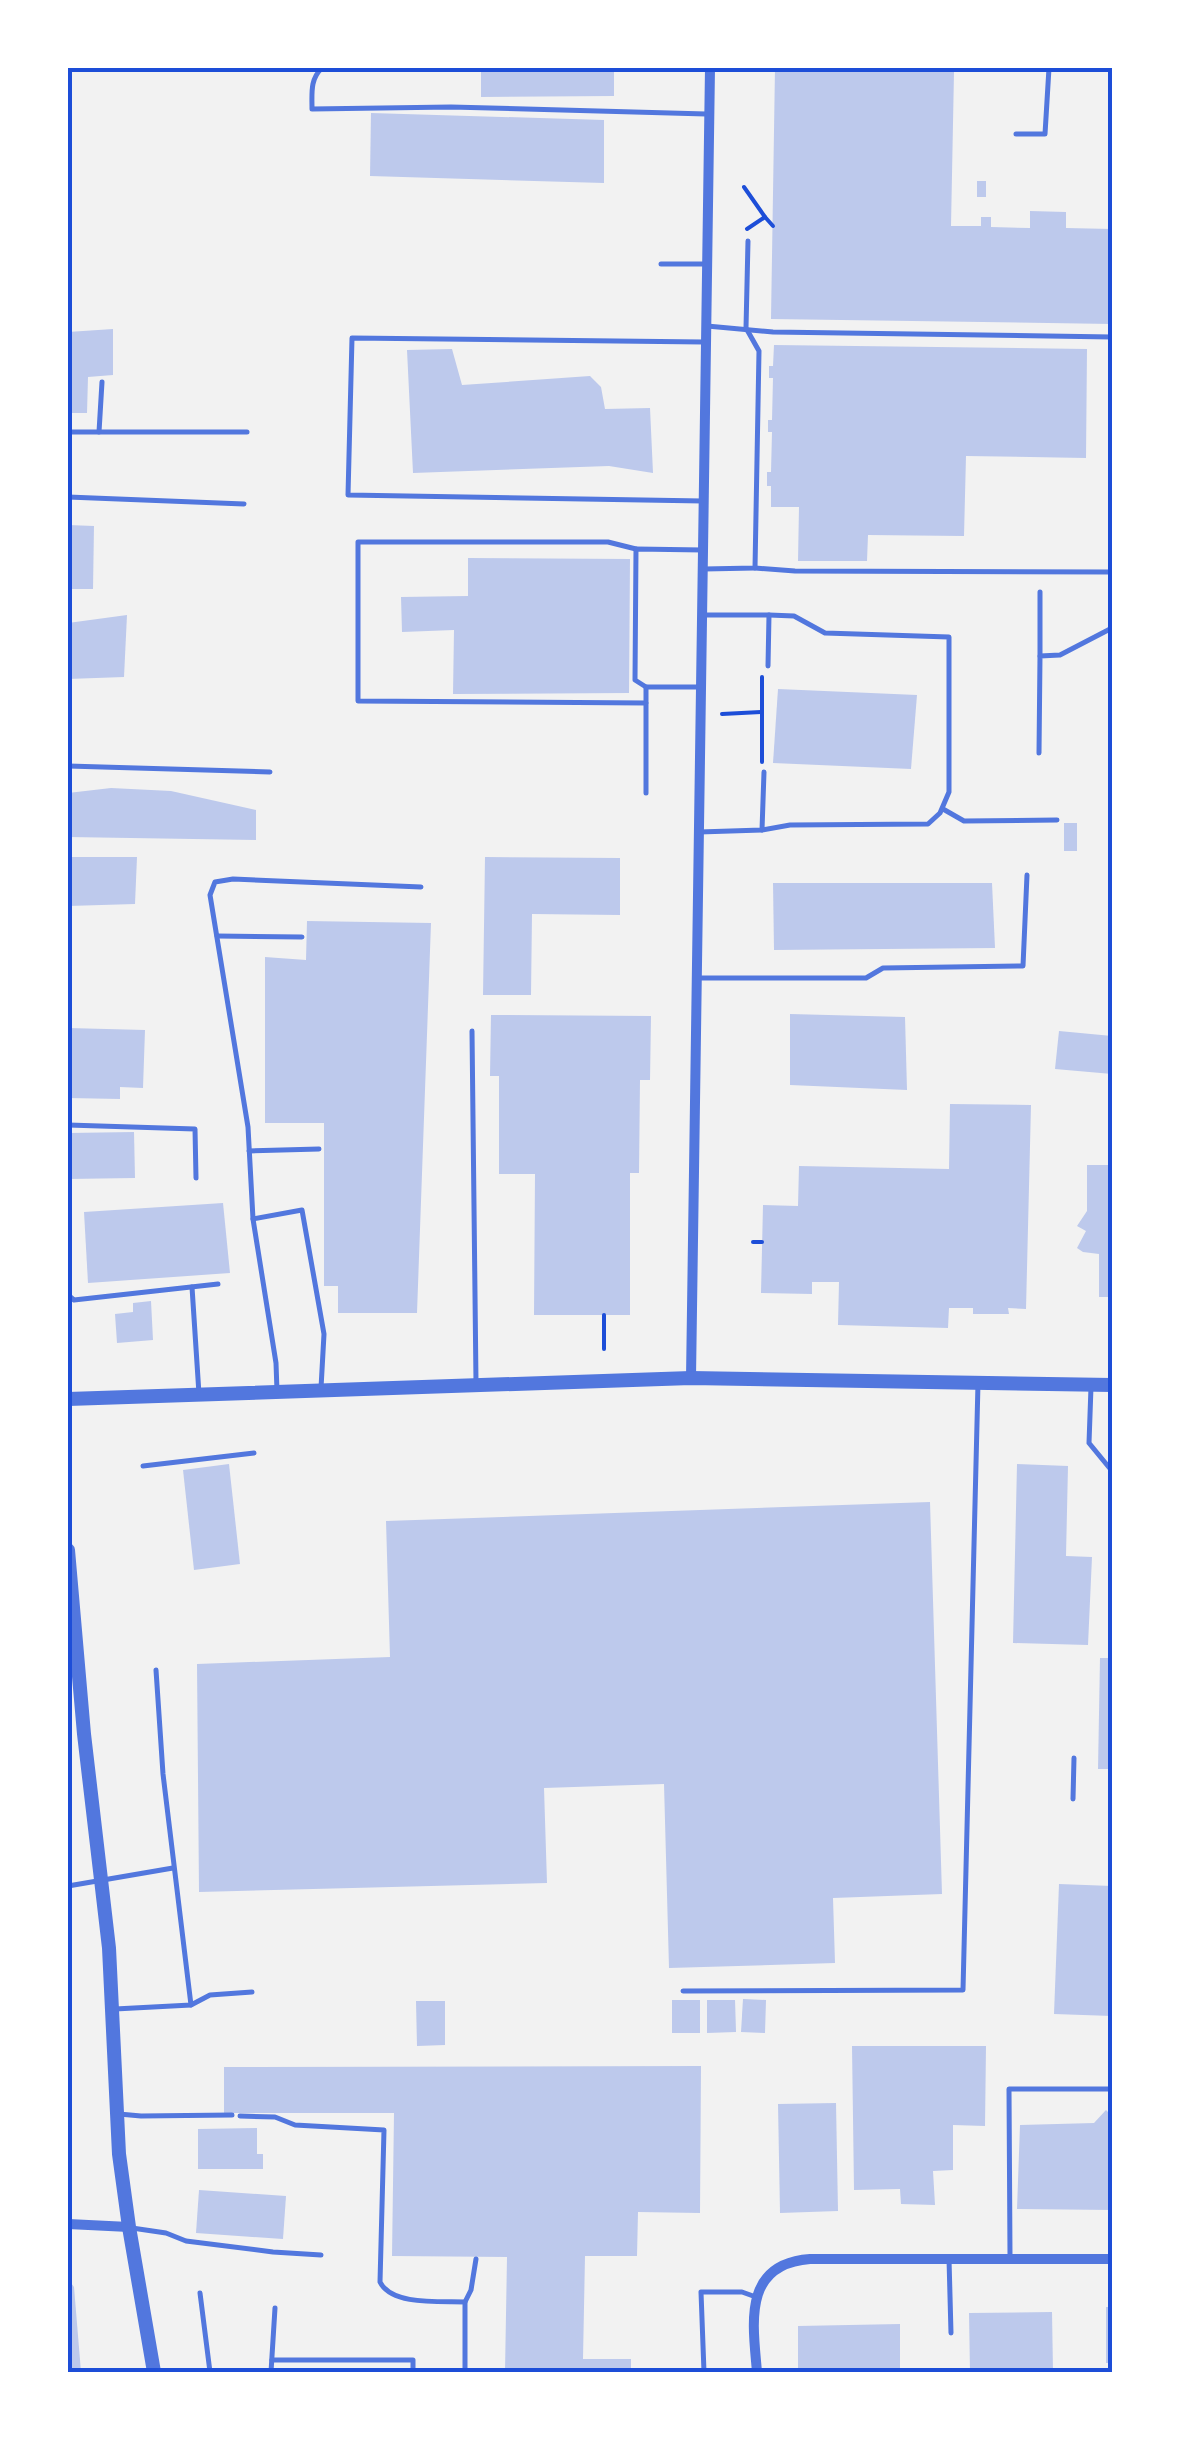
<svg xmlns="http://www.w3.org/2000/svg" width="1180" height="2440" font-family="'Fira Sans Condensed',sans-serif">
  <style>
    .building { fill: #bdc9ec }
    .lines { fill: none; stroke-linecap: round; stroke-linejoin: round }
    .path { stroke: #1d4ed8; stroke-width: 4 }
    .service { stroke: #5277de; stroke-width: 5 }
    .minor { stroke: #5277de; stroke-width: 10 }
    .tertiary { stroke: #5277de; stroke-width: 14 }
    .neatline { fill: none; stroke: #1d4ed8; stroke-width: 4 }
  </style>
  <rect width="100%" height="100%" fill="#f2f2f2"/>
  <g class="building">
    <polygon points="481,68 614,68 614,96 481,97"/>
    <polygon points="775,68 879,68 879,71 954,72 951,226 981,226 981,217 991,217 991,227 1030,228 1030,211 1066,212 1066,228 1112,229 1112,324 771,319"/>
    <polygon points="371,113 604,120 604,183 370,176"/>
    <rect x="977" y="181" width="9" height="16"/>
    <polygon points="113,329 113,375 88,377 87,413 68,413 68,332"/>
    <polygon points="774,345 1087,349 1086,458 966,456 964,536 868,535 867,561 798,561 799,507 771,507 771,486 767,486 767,472 771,472 772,432 768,432 768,420 772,420 773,378 769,378 769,366 773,366"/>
    <polygon points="452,349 462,385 590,376 601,387 605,409 650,408 653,473 609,466 413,473 407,350"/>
    <polygon points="68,525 94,526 93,589 68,589"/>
    <polygon points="468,558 630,559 629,693 453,694 454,630 402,632 401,597 468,596"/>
    <polygon points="127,615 124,677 68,679 68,623"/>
    <polygon points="778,689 917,695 911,769 773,763"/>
    <polygon points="111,788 171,791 256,810 256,840 68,837 68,793"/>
    <rect x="1064" y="823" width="13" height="28"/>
    <polygon points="68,857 137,857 135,904 68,906"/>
    <polygon points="485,857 620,858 620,915 532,914 531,995 483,995"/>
    <polygon points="773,883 992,883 995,948 774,950"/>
    <polygon points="307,921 431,923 417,1313 338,1313 338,1286 324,1286 324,1123 265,1123 265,957 306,960"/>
    <polygon points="790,1014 905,1017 907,1090 790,1085"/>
    <polygon points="491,1015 651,1016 650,1080 640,1080 639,1173 630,1173 630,1315 534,1315 535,1174 499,1174 499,1076 490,1076"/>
    <polygon points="68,1028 145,1030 143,1088 120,1087 120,1099 68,1098"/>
    <polygon points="1059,1031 1112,1036 1112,1074 1055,1069"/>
    <polygon points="950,1104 1031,1105 1026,1309 1008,1308 1009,1314 973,1314 973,1308 949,1308 948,1328 838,1325 839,1282 812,1282 812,1294 761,1293 763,1205 798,1206 799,1166 949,1169"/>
    <polygon points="134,1132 135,1178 68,1179 68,1133"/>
    <polygon points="1087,1165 1112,1165 1112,1297 1099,1297 1099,1254 1083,1252 1077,1248 1086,1231 1077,1226 1087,1211"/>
    <polygon points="223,1203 230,1273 88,1283 84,1212"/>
    <polygon points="151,1301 153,1340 117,1343 115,1314 133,1312 133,1303"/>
    <polygon points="229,1464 240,1564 194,1570 183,1470"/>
    <polygon points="1017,1464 1068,1466 1066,1556 1092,1557 1088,1645 1013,1643"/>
    <polygon points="930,1502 942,1894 833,1898 835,1963 669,1968 664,1784 544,1788 547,1883 199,1892 197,1664 390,1657 386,1521"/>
    <polygon points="1100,1658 1112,1658 1112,1769 1098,1769"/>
    <polygon points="1059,1884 1112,1886 1112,2016 1054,2014"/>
    <polygon points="743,1999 766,2000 765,2033 741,2032"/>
    <rect x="672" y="2000" width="28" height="33"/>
    <polygon points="707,2000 735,2000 736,2032 707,2033"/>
    <polygon points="416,2001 445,2001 445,2045 417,2046"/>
    <polygon points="852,2046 986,2046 985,2126 953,2125 953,2170 933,2171 935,2205 901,2204 900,2189 854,2190"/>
    <polygon points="701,2066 700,2213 638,2212 637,2256 585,2256 583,2359 631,2359 631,2372 505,2372 507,2257 392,2256 394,2113 224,2113 224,2067"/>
    <polygon points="836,2103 838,2211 780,2213 778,2104"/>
    <polygon points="1106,2110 1112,2116 1112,2210 1017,2209 1020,2125 1094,2123"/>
    <polygon points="257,2128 257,2154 263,2154 263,2169 198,2169 198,2129"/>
    <polygon points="199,2190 286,2196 283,2239 196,2233"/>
    <polygon points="68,2279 74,2287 81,2372 68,2372"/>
    <rect x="1106" y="2307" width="6" height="56"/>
    <polygon points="1052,2312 1053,2372 970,2372 969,2313"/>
    <polygon points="900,2324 900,2372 798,2372 798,2326"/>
  </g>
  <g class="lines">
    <g class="path">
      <polyline points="744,187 765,217 747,229"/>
      <polyline points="765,217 773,226"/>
      <polyline points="762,677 762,762"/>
      <polyline points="722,714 761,712"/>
      <polyline points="753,1242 762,1242"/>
      <polyline points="604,1349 604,1315"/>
    </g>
    <g class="service">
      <path d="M322,68C310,79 312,93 312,109L451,107L706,114"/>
      <polyline points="1016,134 1045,134 1049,68"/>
      <polyline points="661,264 705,264"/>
      <polyline points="707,326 773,332 1112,337"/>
      <polyline points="68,432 99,432 102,382"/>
      <polyline points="99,432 247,432"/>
      <polyline points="68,497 244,504"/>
      <polyline points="703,501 348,495 352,338 703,342"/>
      <polyline points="636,549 608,542 358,542 358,701 646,703"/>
      <polyline points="755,568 795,571 1112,572"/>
      <polyline points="704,569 755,568 759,351 746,328 748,241"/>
      <polyline points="703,615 769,615 768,666"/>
      <polyline points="1040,656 1040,592"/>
      <polyline points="699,687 646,687 635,680 636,549 703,550"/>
      <polyline points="1039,753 1040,656 1060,655 1112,628"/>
      <polyline points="68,766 270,772"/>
      <polyline points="646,793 646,687"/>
      <polyline points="943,809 964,821 1057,820"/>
      <polyline points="762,830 790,825 928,824 940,813 949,792 949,637 825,633 794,616 769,615"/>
      <polyline points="699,832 762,830 764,772"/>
      <polyline points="217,936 302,937"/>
      <polyline points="697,978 866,978 883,968 1023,966 1027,875"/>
      <polyline points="472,1031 476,1382"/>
      <polyline points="68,1125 195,1129 196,1178"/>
      <polyline points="249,1151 319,1149"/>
      <polyline points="253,1219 248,1127 210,895 215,882 233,879 421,887"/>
      <polyline points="192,1287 199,1394"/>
      <polyline points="68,1295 74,1300 218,1284"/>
      <polyline points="1091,1387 1089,1443 1112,1471"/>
      <polyline points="277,1391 276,1363 253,1219 302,1210 324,1334 321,1388"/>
      <polyline points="143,1466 254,1453"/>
      <polyline points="1073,1799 1074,1758"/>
      <polyline points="68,1886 173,1868"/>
      <polyline points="683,1991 963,1990 978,1383"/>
      <polyline points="191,2005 210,1995 252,1992"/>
      <polyline points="115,2009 191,2005 163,1774 156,1670"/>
      <polyline points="119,2114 141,2116 232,2115"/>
      <path d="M240,2116L275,2117L295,2125L384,2130L380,2282C392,2306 441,2301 465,2302V2372"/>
      <polyline points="132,2228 166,2233 186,2241 273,2252 321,2255"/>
      <polyline points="1010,2256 1009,2089 1112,2089"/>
      <polyline points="949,2259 951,2333"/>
      <polyline points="200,2293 210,2372"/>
      <polyline points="465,2302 471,2290 476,2259"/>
      <polyline points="272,2360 413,2360 413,2372"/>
      <polyline points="271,2372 275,2308"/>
      <polyline points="704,2372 701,2292 742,2292 756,2297"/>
    </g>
    <g class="minor">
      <polyline points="691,1378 710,68"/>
      <polyline points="68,2224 129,2227"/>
      <path d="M757,2372C753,2324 742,2264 810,2259H1112"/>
    </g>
    <g class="tertiary">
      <polyline points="68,1399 691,1378 1112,1385"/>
      <polyline points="68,1550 84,1734 109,1948 119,2154 129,2227 154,2372"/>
    </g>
  </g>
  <rect width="1180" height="2440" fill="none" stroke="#ffffff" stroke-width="140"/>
  <rect x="70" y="70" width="1040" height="2300" class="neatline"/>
</svg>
